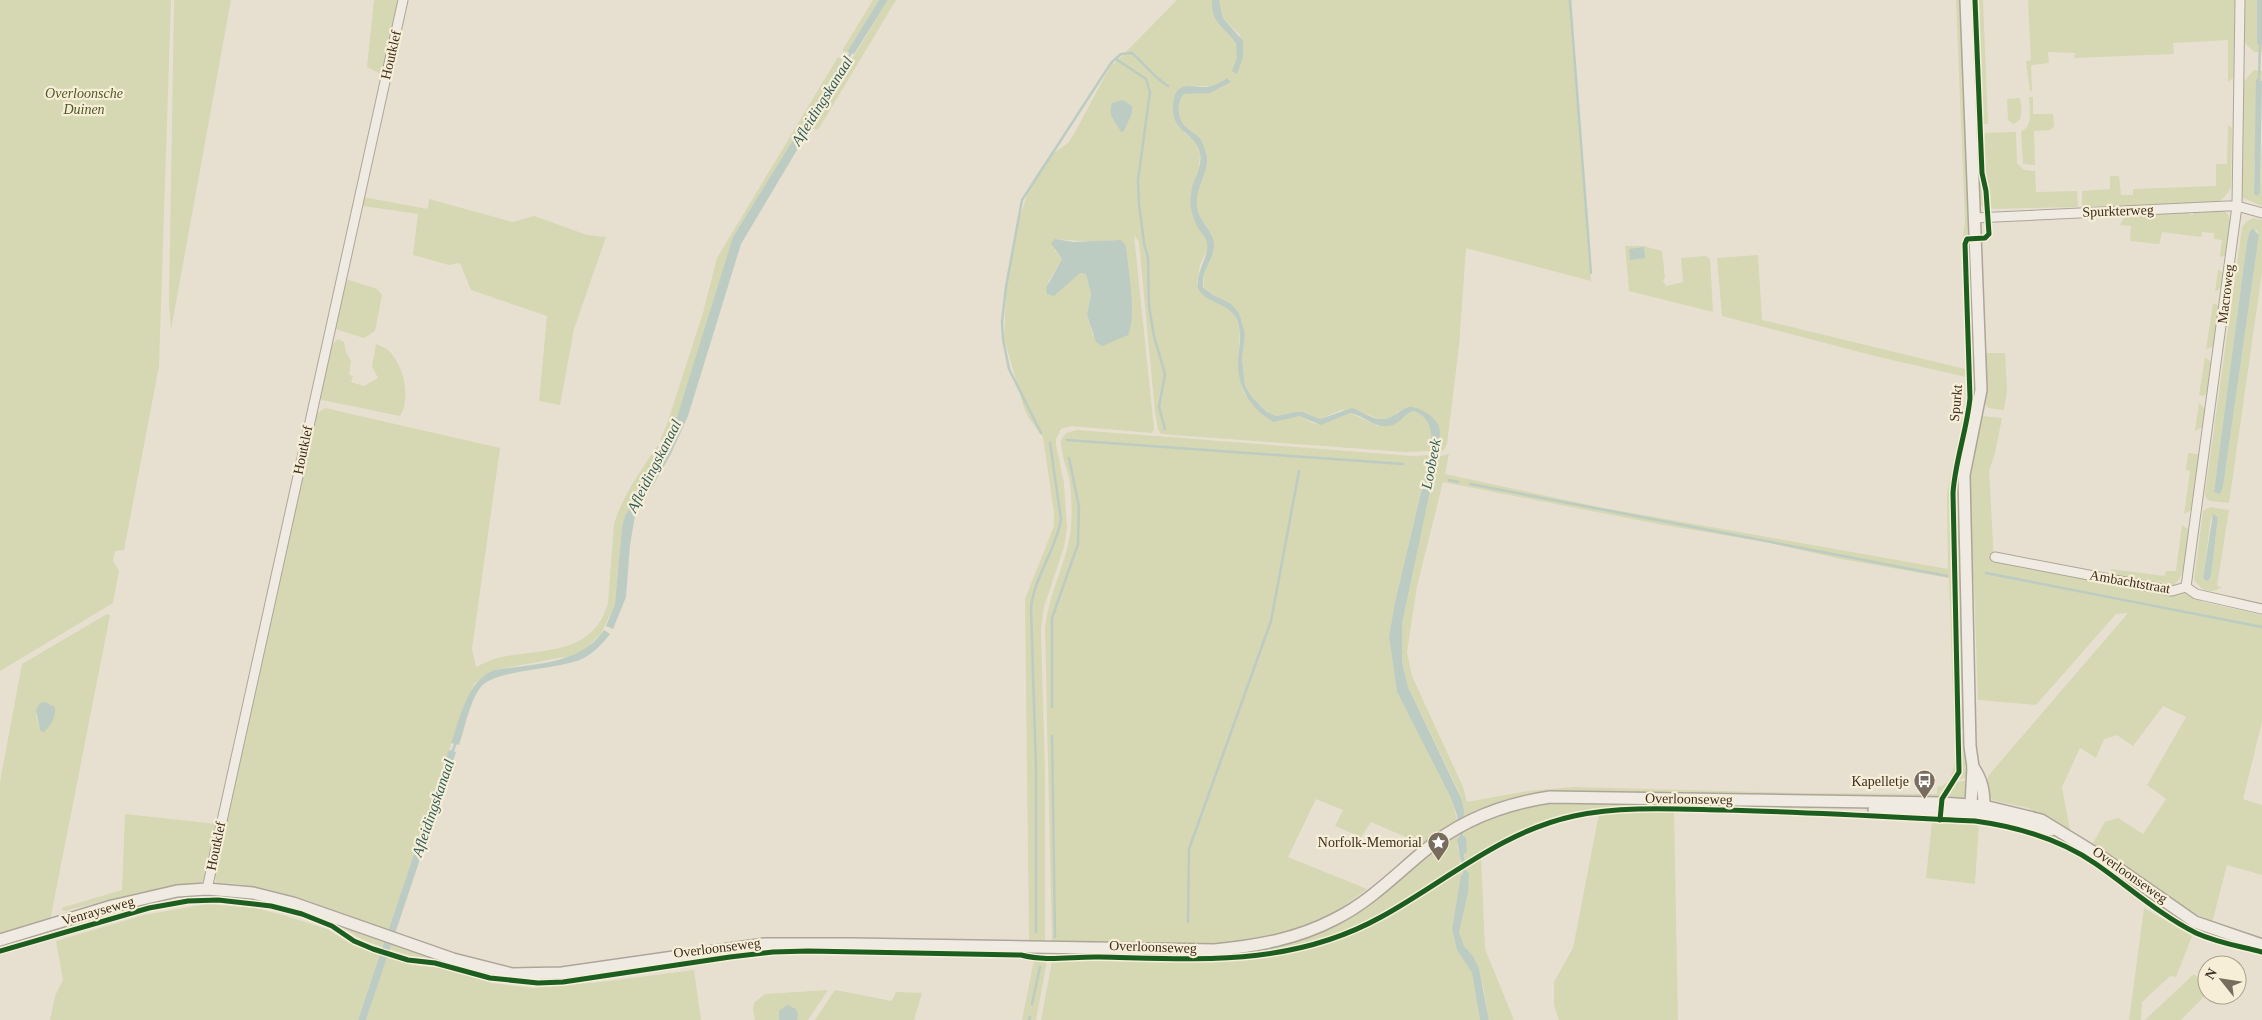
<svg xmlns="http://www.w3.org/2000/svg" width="2262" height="1020" font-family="'Times New Roman',serif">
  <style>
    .green { fill: #d6d7b3; fill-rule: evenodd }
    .water { fill: #bcccc2 }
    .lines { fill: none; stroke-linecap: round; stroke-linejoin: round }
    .stream { stroke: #bcccc2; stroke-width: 2.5 }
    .minor-casing { stroke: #ada599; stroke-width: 11 }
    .tertiary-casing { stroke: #ada599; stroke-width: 14 }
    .minor { stroke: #efebe3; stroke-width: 9 }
    .tertiary { stroke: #efebe3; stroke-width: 11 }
    .cycleway-casing { stroke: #f7eed8; stroke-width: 8 }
    .cycleway { stroke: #1b5e20; stroke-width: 5 }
    .labels { text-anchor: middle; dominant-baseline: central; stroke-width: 4.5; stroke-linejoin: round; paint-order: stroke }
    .street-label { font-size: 14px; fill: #3d2e20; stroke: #f7eed8 }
    .park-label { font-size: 14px; font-style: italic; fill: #4d5a26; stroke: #f7eed8 }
    .poi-label { font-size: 14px; fill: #3d2e20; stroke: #f7eed8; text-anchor: end }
    .water-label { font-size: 15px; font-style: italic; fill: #2f5d5a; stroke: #f7eed8 }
  </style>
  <rect width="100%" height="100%" fill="#e7e0d1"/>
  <g class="green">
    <polygon points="0,0 171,0 159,366 124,550 115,551 113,561 119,571 113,603 0,671"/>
    <polygon points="174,0 231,0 171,330 169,302"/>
    <polygon points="374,0 402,0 385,76 367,67"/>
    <polygon points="873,0 879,0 847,52 842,51"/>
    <polygon points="888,0 896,0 818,130 810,128"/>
    <path d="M1177,0H1212C1210,26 1227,25 1236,43C1241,52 1234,64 1237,74L1240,35L1223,18L1219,0H1570L1591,281L1466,248L1459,346L1447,444L1443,451H1437L1440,438L1438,424L1425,412L1407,408L1397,412L1392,418L1379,419L1369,415L1341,410L1320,419L1296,412L1276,416L1271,415L1252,397L1245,386L1242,359L1245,334L1230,303L1213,295L1204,287C1201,269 1216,256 1214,243C1211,225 1195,220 1196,197C1197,183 1209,169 1206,156C1205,150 1203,142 1199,138C1195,133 1188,131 1184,126C1177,117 1177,102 1184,94L1203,93L1221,88L1226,78C1205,98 1179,70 1173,106L1185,134L1195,141L1200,153L1199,167L1191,193V208L1200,230L1207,241L1208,248L1200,265L1197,284L1212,301L1228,308L1235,316L1240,329L1238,363L1242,388L1246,396L1270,419L1299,416L1315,424L1350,413L1378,426L1401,420L1409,412L1414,411C1432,418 1434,434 1430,451L1403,452L1161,434L1158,429L1155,412L1139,242L1134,235L1154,429L1152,433L1071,426L1061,429L1056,439V445L1064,483L1067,527L1064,547L1044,607L1041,630L1045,776V942L1029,941L1025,599L1054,526V513L1043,437L1028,417L1024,408L1004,338L1007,280L1015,234L1029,188L1041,168L1051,155L1068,143L1074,134L1112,63L1114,64ZM1055,239L1092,242L1114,240L1128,277L1132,315L1093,336L1087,315L1091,294L1086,274L1080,272L1054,295L1048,282L1062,259L1055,250Z"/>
    <polygon points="1956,0 1960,0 1970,236 1962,243 1965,222"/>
    <polygon points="1970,0 1974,0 1979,124 1975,123"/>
    <polygon points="1978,0 1983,0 1988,124 1982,124"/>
    <polygon points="2028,0 2235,0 2233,78 2228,82 2228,40 2173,43 2174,54 2074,58 2075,53 2048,52 2049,63 2031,65 2032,91 2030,91 2026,61 2031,60"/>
    <polygon points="2245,0 2257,0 2257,44 2262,45 2262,52 2254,52 2244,42"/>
    <polygon points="838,57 843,59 733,237 699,349 673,430 666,443 660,440 666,427 703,313 717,258"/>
    <polygon points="2254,70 2262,71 2254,167 2254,194 2260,193 2262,142 2262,206 2243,198 2241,192 2243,183 2244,81"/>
    <path d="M2029,97H2033V114H2053L2054,127L2051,128L2052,130L2034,131L2035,165L2023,164L2021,131C2034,127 2029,108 2029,97Z"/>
    <path d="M2020,98C2021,107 2025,121 2013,124L2008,120L2007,99Z"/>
    <polygon points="2228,125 2232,128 2231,187 2227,194 2219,202 2082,207 2082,191 2110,189 2110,176 2119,176 2121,195 2133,195 2133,189 2216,186 2216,164 2227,164"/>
    <polygon points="2016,132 2017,163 2024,170 2035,171 2036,192 2077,191 2078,207 1990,209 1982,133"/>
    <polygon points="1977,133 1979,133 1980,174 1986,208 1980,205 1978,200"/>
    <polygon points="363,197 428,209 429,199 513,222 534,216 587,235 606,237 574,329 560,405 539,401 547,316 471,290 460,263 449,265 413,255 418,214 363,206"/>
    <polygon points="2221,210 2227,213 2230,220 2227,252 2225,256 2220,257 2222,240 2214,239 2214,233 2202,232 2201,237 2162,232 2159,244 2130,241 2131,226 2120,225 2124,218 2123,215 2189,211 2189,214 2193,215 2193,212"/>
    <path d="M2253,218L2262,220V272L2229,503L2210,501L2206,498L2205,493L2242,228L2246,222ZM2257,230L2259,235L2223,487L2214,492L2247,241L2250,231Z"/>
    <polygon points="1970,240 1975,371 1972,376 1967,255 1967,244"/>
    <polygon points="1625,246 1643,246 1662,251 1665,277 1663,281 1666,286 1683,282 1681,258 1706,256 1710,259 1713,312 1629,291"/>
    <polygon points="1758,255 1762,320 1965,369 1966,377 1875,356 1722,316 1717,258"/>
    <polygon points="2218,269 2224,273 2223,286 2215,292"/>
    <polygon points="346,279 377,289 382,295 375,331 364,338 335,329"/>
    <polygon points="2213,303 2219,306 2215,346 2206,349"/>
    <path d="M338,339L344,342L346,352L351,361L349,375L353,376L351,382L364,386L378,378L372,366L376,344C379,346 384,347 387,349C403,363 412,398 400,416L322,400L319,396C323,378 324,350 338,339Z"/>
    <polygon points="1984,353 2005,353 2007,390 2004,410 1988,408 1985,404"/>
    <polygon points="2205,357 2212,363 2208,393 2203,396 2199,395"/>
    <polygon points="2199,403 2205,409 2203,427 2195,431"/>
    <path d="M325,408L500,448L472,649L476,667C482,664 488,661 494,659C538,647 592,659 608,603L614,524C622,496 641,471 657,446L663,449L625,516L622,526L615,604L601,634L584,650L570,656L494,670L475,683L466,701L388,930C333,911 275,883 217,883L213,873L256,672L317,413Z"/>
    <polygon points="1982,416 2002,418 1995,453 1989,471 1994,562 2172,596 2186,593 2203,602 2262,615 2262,722 2243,799 2262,805 2262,875 2227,865 2212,923 2173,900 2093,843 2105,822 2118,818 2143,834 2166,799 2147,785 2186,717 2163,706 2133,746 2117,735 2104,739 2096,758 2080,748 2062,787 2070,830 2028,808 1992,800 1986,791 1988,776 2128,613 2116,614 2036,705 1978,700 1974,581 1970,580 1969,468"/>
    <path d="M1077,430L1413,456L1430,455L1395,602L1389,637L1397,692L1450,796L1458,822L1424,845L1371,822L1361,837L1335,826L1343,810L1316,799L1288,857L1367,889L1337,911L1316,922L1282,936L1231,944L1052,941L1045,629C1048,594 1067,563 1071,528C1072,512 1072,490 1068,474C1065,463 1061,453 1061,440L1066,433Z"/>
    <path d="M1958,439L1960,440L1952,478L1950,498L1958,761C1955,784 1944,783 1939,801L1569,792L1462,820L1464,810L1459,792L1408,687L1401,655L1402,624L1436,457L1449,454L1445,474L1598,507L1948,569L1947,494ZM1443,482L1663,525L1766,542L1836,558L1949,578L1955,760C1953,772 1951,785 1937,787V794L1801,793L1573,787L1528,791L1467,802L1463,787L1412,676L1407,652L1417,586Z"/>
    <polygon points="1965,442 1957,477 1965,728 1961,730 1955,510 1956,479"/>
    <polygon points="2188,453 2199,454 2191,510 2184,514 2190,471 2186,470"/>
    <path d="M2210,507L2229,510L2217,586L2222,587C2210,595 2201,590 2194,580L2203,511ZM2216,515L2218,517L2211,576L2209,580L2206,581L2203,578L2211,518Z"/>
    <path d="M2182,525L2189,530C2186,550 2188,577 2171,587L2111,574V569L2165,576L2166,571H2176Z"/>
    <path d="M107,614L110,615L50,921L0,936V782L22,664ZM45,702L52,705L40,730L36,716Z"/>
    <polygon points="1961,734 1965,736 1969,778 1959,779 1962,769"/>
    <polygon points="1970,780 1966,795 1960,801 1944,801 1957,782"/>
    <polygon points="1578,802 1769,805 1905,816 1687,808 1626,808 1582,813 1561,817 1514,833 1465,862 1463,829 1496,815 1528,805"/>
    <polygon points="1674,811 1678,1020 1559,1020 1554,1005 1554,982 1573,948 1599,814"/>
    <polygon points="125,814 217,824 206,876 203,881 196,884 141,892 64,911 61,908 122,890"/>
    <polygon points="1932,822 1979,824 1975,884 1926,878"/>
    <path d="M1459,831L1460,836C1456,840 1456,851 1461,854L1459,865C1417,894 1373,925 1324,940C1252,963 1177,957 1103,955C1086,955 1070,957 1054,957L1057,950H1254L1365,907L1388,890L1432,850Z"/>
    <polygon points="1481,856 1485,949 1514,1020 1489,1020 1483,985 1473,956 1464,946 1459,932 1468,893 1465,865"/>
    <path d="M1463,867L1452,929L1457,950L1472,973L1480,1020H1041L1052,961C1065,961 1077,958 1090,958C1184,959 1266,971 1355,932C1394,915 1428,890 1463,867Z"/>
    <polygon points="207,904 255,908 283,915 327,929 351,944 380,955 358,1020 50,1020 55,996 63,980 56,941 144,915"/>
    <polygon points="2144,908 2192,936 2176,977 2170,976 2142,1002 2141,1020 2129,1020"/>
    <polygon points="330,920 385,940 382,947 363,940"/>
    <polygon points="391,943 433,958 411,956 389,949"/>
    <polygon points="387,957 418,966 443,968 491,983 533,988 601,982 694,970 701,1020 366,1020"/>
    <polygon points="1034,960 1047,961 1036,1020 1022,1020"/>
    <polygon points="2194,974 2207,986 2207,994 2181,1020 2145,1020"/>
    <polygon points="828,990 808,1020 755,1020 753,1010 754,1003 765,994"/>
    <polygon points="835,990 892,1001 896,992 922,993 914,1020 815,1020"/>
  </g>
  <g class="water">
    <polygon points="879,0 888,0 854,54 847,52"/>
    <path d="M1212,0H1219L1223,18L1243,41V57L1237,74L1232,71L1237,58L1236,43C1225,27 1210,23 1212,0Z"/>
    <polygon points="2257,0 2262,0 2262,45 2257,44"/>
    <polygon points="843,59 850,61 741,244 688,416 671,454 635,516 630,545 626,597 613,629 606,626 615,604 622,526 625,516 673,430 733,237"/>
    <path d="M1227,78L1231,82L1210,93L1184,94C1176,103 1177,120 1187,128C1191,132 1198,135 1201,140C1204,145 1206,153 1207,158C1208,174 1195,188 1197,206C1198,221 1214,231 1214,244C1215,259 1201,269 1203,287L1213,295L1230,303L1239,313L1245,334L1242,359L1245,386L1252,397L1267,412L1276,416L1296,412H1302L1320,419L1352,408C1360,411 1372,419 1381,419C1393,420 1398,410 1409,407C1418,406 1434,416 1438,424C1442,433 1439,442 1437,451H1430C1433,434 1432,418 1414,411C1406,412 1403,420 1395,424C1377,432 1366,416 1350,413L1321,425L1299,416L1274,422C1252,410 1238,389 1238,363C1238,348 1244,333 1236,318C1228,302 1205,304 1198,288C1196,270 1209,257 1207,244C1207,239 1203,235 1200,231C1193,220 1189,207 1191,194C1192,180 1203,168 1200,153C1196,133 1171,132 1173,106C1173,101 1174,95 1177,91C1185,82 1197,88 1206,87C1214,86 1221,82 1227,78Z"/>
    <polygon points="2256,79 2262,81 2260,193 2257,196 2254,194"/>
    <path d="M1123,100L1132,106V113L1124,131L1121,132C1116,121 1107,116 1112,103Z"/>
    <polygon points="2253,229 2259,235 2223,487 2220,494 2214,492 2247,241 2250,231"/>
    <path d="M1055,239L1074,242L1121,240L1126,246C1128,269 1137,315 1128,335L1102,346L1096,342L1087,315L1091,294L1086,274L1080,273L1054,296L1047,294L1046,288L1062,259L1051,243Z"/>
    <polygon points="1644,247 1645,258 1630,260 1629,249"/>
    <polygon points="1430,455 1436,457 1435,467 1402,624 1402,661 1408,687 1461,798 1464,810 1463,835 1466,838 1467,852 1464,854 1466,870 1469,874 1468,893 1459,932 1464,946 1473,956 1479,969 1489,1020 1480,1020 1472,973 1457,950 1452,929 1461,875 1463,874 1457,840 1460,835 1457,815 1450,796 1397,692 1389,637 1395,602"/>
    <polygon points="2213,514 2218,517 2211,576 2209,580 2206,581 2203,578"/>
    <path d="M604,630L610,634C603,643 593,654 582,659C558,670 494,669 480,688C469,703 465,728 459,745L451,743C461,717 466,682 494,670C531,664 581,665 604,630Z"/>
    <path d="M45,702L55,707C56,717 51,726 44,732L40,730L36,710L40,703Z"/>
    <polygon points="449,750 456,752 366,1020 358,1020"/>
    <polygon points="787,1005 796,1009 798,1015 797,1020 779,1020 779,1011"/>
  </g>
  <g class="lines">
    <g class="stream">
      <polyline points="1570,0 1591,273"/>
      <polyline points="1116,59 1146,79 1150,92 1138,180 1139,204 1144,243 1148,258 1149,306 1154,336 1165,374 1159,407 1165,429"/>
      <polyline points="846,61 852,51"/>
      <polyline points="2259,80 2260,41"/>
      <path d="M1041,433L1009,369L1003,339L1002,322L1006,287L1022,200L1111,63L1121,54L1132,53C1145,64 1153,77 1168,86"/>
      <polyline points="1067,440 1403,464"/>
      <polyline points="1433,459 1435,448"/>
      <polyline points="1449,480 1458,482"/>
      <polyline points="1470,484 1947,576"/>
      <polyline points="1986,573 2262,627"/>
      <polyline points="1052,707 1052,618 1078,544 1079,507 1069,458"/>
      <polyline points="1052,736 1055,937"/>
      <polyline points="452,753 456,742"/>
      <polyline points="1188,922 1189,849 1271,621 1299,471"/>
      <path d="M1036,932V768L1031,608C1034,577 1056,550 1061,519L1050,443"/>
      <polyline points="1032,1004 1040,967"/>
      <polyline points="1029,1020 1030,1017"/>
    </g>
    <defs>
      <g id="minor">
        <polyline points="1974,218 2227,206 2237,206 2262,213"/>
        <polyline points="1995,557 2172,591 2186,587 2196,594 2262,609"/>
        <polyline points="2186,587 2237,206 2240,0"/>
        <polyline points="207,889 403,0"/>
      </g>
      <g id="tertiary">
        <polyline points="1966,0 1981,390 1964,475 1970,746 1973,767 1971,805 1976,815"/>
        <path d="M1973,767C1982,780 1984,791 1984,806L1980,811"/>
        <polyline points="1874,810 1976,815 2015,821 2051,830"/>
        <path d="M0,940L112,906L177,891L207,889L253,893L293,903L453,959L512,974L562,973L765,944H851L1214,950C1257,946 1297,939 1335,919C1369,902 1394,876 1423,852C1460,820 1503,804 1550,797L1941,803L1984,806L2041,820L2103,858L2195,922L2262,945"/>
      </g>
    </defs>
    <use href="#minor" class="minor-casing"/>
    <use href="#tertiary" class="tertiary-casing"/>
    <use href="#minor" class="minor"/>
    <use href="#tertiary" class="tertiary"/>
    <defs>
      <g id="cycleway">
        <path d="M1940,820L1942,799L1959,772L1953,493C1955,461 1967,430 1970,398L1965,244L1967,239L1985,238L1989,234L1986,191L1982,173L1975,0"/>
        <path d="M0,951L149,908L188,901L218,900L271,906L302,914L332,926L354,941L373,949L408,960L435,963L490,978L538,983L563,982L730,957L773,952L808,951L1021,955C1048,962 1073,956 1100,957C1199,959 1291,967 1381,917C1445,882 1500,832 1574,816C1622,806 1673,809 1722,810C1807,812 1891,817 1975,821C2019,827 2060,839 2096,864C2129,887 2160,915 2196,933C2218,943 2239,946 2262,952"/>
      </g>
    </defs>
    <use href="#cycleway" class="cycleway-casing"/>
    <use href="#cycleway" class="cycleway"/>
  </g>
  <defs>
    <symbol id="bus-pin" viewBox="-11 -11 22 30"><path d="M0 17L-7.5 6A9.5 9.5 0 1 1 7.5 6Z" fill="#786c5e" stroke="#f7eed8"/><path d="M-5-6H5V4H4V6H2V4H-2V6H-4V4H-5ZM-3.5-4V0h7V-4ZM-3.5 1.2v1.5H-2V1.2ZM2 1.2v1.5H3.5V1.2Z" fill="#fff"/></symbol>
    <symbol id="sight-pin" viewBox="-11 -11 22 30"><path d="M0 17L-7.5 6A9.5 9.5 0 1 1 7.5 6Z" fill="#786c5e" stroke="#f7eed8"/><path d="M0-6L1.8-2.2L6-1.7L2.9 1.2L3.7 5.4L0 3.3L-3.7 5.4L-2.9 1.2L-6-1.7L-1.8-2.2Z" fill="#fff"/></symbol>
  </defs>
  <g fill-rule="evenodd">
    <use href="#bus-pin" x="1912" y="768" width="25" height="34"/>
    <use href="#sight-pin" x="1426" y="830" width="25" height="34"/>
  </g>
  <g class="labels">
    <g class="street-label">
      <text transform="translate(391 55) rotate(-77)">Houtklef</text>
      <text transform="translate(2118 211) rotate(-2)">Spurkterweg</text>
      <text transform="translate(2226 294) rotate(-83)">Macroweg</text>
      <text transform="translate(1956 403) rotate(-85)">Spurkt</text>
      <text transform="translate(303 450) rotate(-78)">Houtklef</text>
      <text transform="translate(2130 582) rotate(10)">Ambachtstraat</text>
      <text transform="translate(1689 799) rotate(1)">Overloonseweg</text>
      <text transform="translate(216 846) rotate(-78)">Houtklef</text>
      <text transform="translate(2130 875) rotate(35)">Overloonseweg</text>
      <text transform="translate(98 911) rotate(-16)">Venrayseweg</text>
      <text transform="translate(1153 947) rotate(2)">Overloonseweg</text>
      <text transform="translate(717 948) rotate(-7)">Overloonseweg</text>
    </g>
    <g class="park-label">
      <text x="84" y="93">Overloonsche<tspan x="84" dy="16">Duinen</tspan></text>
    </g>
    <g class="poi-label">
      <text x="1909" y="781">Kapelletje</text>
      <text x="1422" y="842">Norfolk-Memorial</text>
    </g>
    <g class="water-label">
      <text transform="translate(822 101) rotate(-58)">Afleidingskanaal</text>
      <text transform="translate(1431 464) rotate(-79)">Loobeek</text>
      <text transform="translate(654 466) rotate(-63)">Afleidingskanaal</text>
      <text transform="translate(433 808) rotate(-71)">Afleidingskanaal</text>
    </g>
  </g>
  <g transform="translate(2222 980) rotate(300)"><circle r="24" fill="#f7eed8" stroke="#ada18e"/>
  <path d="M0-4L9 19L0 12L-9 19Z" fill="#786c5e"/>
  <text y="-8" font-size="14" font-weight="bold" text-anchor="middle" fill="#3d2e20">N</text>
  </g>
</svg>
